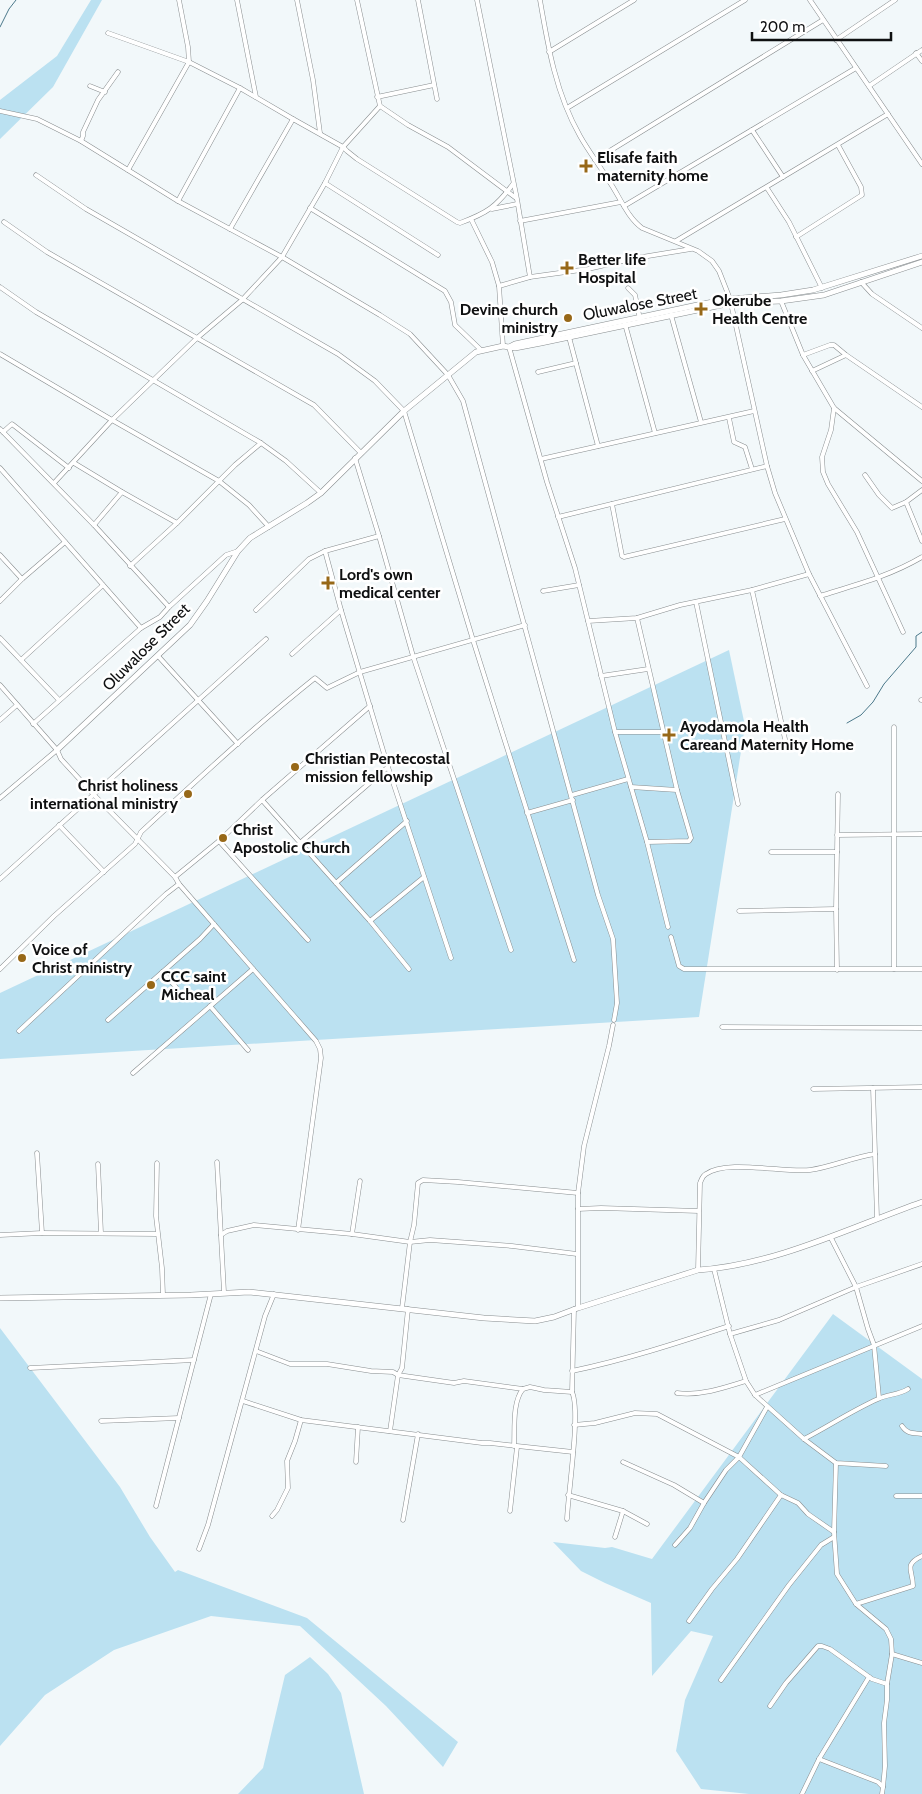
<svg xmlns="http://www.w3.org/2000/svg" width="922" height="1794" font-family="Cabin,sans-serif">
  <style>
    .green { fill: #bbe1f1 }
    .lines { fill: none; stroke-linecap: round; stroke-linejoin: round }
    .stream { stroke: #4b788a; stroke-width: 1 }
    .minor-casing { stroke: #888d8f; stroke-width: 5 }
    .tertiary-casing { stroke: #888d8f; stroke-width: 6 }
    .minor { stroke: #fff; stroke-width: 4 }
    .tertiary { stroke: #fff; stroke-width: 5 }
    .poi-dot { fill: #976818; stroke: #fff; stroke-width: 2 }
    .labels { text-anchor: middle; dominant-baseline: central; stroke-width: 5; stroke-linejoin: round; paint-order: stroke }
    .poi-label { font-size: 16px; font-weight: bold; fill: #0f1011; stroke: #fff; text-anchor: start }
    .street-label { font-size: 16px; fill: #0f1011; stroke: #fff }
  </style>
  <rect width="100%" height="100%" fill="#f2f8fa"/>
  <g class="green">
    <polygon points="91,0 102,0 53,87 0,139 0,100 57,56"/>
    <polygon points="729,650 745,726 699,1017 0,1059 0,993"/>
    <polygon points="833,1314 922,1379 922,1794 749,1794 701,1789 676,1751 685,1700 713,1636 691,1631 652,1676 651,1603 605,1583 581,1571 553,1542 605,1548 612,1547 652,1559"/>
    <polygon points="0,1328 120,1487 150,1537 175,1572 178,1570 307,1618 458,1742 443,1767 386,1706 300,1626 211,1616 114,1650 45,1695 0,1746"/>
    <polygon points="310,1657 328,1674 341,1693 364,1794 238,1794 263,1768 285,1675"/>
  </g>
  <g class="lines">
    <g class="stream">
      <polyline points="0,27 9,9 16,0"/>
      <polyline points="847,723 861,715 873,702 884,684 916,647 916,636 922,632"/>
    </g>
    <defs>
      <g id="minor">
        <polyline points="237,0 256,97"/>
        <polyline points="297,0 313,80 320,133"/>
        <polyline points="357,0 380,106 408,125 448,147 516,198"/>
        <polyline points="418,0 437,99"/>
        <polyline points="477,0 517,199 530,277"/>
        <path d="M540,0C548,47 556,94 580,136C589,152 600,166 609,181C620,197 627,217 642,228L698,251L712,261L719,271L730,299L767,466L775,493L809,574L867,686"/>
        <polyline points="810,0 922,164"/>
        <path d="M108,33L189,62L240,88L293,119L343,147L347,151L357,159L457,222L460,223C487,213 496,207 513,184"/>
        <polyline points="836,40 895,0"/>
        <polyline points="549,52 634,0"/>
        <polyline points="916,53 922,61"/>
        <polyline points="90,86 105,92"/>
        <polyline points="869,86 922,50"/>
        <polyline points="377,97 434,85"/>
        <polyline points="567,108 745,0"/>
        <polyline points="0,111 37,119 81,141 178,201 282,257 380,315 410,334 448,375 463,401 598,895 613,939 617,1003 614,1020"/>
        <polyline points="752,130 783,177"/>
        <polyline points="81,141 83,136 83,132 98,100 118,72"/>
        <polyline points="595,160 823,20"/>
        <polyline points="128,170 189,62 188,47 179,0"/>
        <polyline points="36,175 86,209 338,354 375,381 404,411 473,640 574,960"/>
        <polyline points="325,183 438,255"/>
        <polyline points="767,188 789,222 822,288"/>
        <polyline points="178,201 240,88"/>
        <polyline points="624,206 856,68"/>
        <polyline points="310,208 445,291 451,302 455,325 481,350"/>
        <polyline points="492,209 517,204"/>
        <polyline points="471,219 492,262 499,286 503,346"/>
        <polyline points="520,221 621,202"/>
        <polyline points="4,222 47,252 314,405 361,453"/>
        <polyline points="230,229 293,119"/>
        <polyline points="796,237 862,195 861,187 838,145"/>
        <polyline points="676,241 888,114"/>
        <polyline points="861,282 872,294 922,328"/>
        <polyline points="499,286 530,277 588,269 636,258 691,249"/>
        <polyline points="0,287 36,312 261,443 286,461 321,493"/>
        <polyline points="628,288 635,295 640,319"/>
        <polyline points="781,301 803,355 834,408 922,481"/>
        <polyline points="671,315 701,422"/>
        <polyline points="625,324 655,433"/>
        <polyline points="569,337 598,446"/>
        <polyline points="509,347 547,482 575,568 615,732 647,842 668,927"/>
        <polyline points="0,354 112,420 219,481 249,505 269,527"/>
        <polyline points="803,355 830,345 834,345 846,355 922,407"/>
        <polyline points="812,371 846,355"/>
        <polyline points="538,372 576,363"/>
        <polyline points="834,408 831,430 822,457 823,472 828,484 857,532 903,632"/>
        <polyline points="729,418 734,442 745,447 752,469"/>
        <polyline points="0,429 94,525 169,607"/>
        <polyline points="3,432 12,424 69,468"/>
        <polyline points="355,458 379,536 413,656 511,950"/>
        <polyline points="541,459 754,411"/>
        <polyline points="74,463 122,492 177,523"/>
        <polyline points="0,468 141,628"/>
        <polyline points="865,475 879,495 892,508 906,502 922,490"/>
        <polyline points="54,483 112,420 197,338 242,300 282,257 325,183 343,147 380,106"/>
        <polyline points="906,502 922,541"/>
        <polyline points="612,504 622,556 624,557 785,519"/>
        <polyline points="558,517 767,466"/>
        <polyline points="94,525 122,492"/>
        <polyline points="325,551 341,610 388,767 451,958"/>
        <polyline points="0,555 22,579"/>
        <polyline points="130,566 177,523 235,465 261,443"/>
        <polyline points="752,590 787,748"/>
        <polyline points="543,591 579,585"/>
        <path d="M820,596C855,585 890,576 922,557"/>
        <polyline points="0,601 22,579 65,542"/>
        <polyline points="696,602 738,804"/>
        <polyline points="256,610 309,559 325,551 379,536"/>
        <polyline points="637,618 677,790 691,838 689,841 647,842"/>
        <polyline points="588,621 637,618 680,605 752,590 809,574"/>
        <polyline points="0,638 59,700"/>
        <polyline points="292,654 341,610"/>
        <polyline points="158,656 238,744"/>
        <polyline points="21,660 103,585"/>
        <polyline points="601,676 648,669"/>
        <polyline points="0,685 57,750 61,759 94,795 175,877 179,884 316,1041 320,1049 321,1058 298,1230"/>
        <polyline points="921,700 922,700"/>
        <polyline points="0,720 17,705"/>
        <polyline points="33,724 141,628 160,617 169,607 226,555 238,551"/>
        <polyline points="615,732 663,732"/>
        <polyline points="631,787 677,790"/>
        <polyline points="572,795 628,779"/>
        <polyline points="0,798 57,750"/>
        <polyline points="262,800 370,921 409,969"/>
        <polyline points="527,813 573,800"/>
        <polyline points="59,825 104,872"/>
        <polyline points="837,835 922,834"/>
        <polyline points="219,841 308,940"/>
        <polyline points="300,843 388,767"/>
        <polyline points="771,852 837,852"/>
        <polyline points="175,877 219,841 262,800 370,706"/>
        <polyline points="0,879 266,639"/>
        <polyline points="336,883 407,821"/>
        <polyline points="739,911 836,909"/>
        <polyline points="370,921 424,877"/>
        <polyline points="671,937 679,966 684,969 922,969"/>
        <path d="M0,969L54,916L135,844L141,832C198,779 255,726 315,678L327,688L360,672L525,625"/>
        <polyline points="894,969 894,727"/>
        <polyline points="837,970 836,909 838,794"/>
        <polyline points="162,972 176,987"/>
        <polyline points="210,1006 248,1050"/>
        <polyline points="108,1020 200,939 214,924"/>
        <polyline points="722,1027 922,1028"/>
        <polyline points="19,1031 166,894 179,884"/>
        <polyline points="133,1073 253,969"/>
        <polyline points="873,1088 877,1218"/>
        <polyline points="813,1089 922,1087"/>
        <polyline points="37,1153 42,1233"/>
        <polyline points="217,1162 224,1292"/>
        <polyline points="157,1163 156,1216 162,1268 163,1295"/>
        <polyline points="98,1164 101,1233"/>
        <polyline points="578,1209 601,1208 699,1211"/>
        <polyline points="352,1234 360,1181"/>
        <polyline points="0,1235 42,1233 157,1234"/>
        <polyline points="221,1235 227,1231 254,1225 352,1234 410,1242 430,1240 512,1246 577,1254"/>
        <polyline points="831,1238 856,1287 868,1329 874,1345 879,1398"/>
        <polyline points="714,1269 730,1334 746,1381 755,1395 804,1439 836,1463 886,1466"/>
        <path d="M698,1270L700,1183C702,1179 702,1176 706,1174C726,1159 784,1173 810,1170C832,1167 853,1157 875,1154"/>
        <polyline points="402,1308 410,1242 414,1225 418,1183 423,1180 458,1182 578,1193"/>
        <polyline points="578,1308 578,1193 584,1146 609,1046 613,1025"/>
        <polyline points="730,1334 779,1320 856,1287 922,1264"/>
        <polyline points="256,1351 290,1364 327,1364 371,1371 393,1372 398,1375 454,1383 464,1381 523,1389 530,1387 544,1390 572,1392"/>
        <polyline points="30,1368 194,1360"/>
        <path d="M572,1371C625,1360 677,1343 729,1326"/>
        <path d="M677,1393C700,1396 724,1388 746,1381"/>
        <polyline points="755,1395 922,1326"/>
        <polyline points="243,1401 301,1420 482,1443 490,1443 573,1452"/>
        <polyline points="101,1421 179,1418"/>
        <polyline points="574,1425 595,1423 635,1413 657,1414 739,1457 781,1495 798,1503 808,1514 834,1532"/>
        <path d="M902,1426C907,1434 913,1433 922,1434"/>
        <polyline points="390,1431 398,1375 402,1368 408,1309"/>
        <path d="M804,1439C829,1426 853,1410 878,1399C888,1394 899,1395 908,1389"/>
        <path d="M514,1446C515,1429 512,1402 523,1389"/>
        <polyline points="356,1462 358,1427"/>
        <polyline points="623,1462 674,1485 704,1503"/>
        <polyline points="836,1463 834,1532 837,1574 856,1604 886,1629 891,1639 892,1654 887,1684 887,1700 884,1723 885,1766 883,1787"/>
        <polyline points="568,1495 623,1511 647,1524"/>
        <polyline points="896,1496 922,1496"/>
        <polyline points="156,1506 211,1294"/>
        <polyline points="510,1511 517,1447"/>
        <polyline points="272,1516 277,1510 288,1488 287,1461 295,1441 301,1420"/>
        <path d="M567,1519C568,1493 581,1411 572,1392L574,1309"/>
        <polyline points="403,1520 418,1434"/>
        <polyline points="615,1537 623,1511"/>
        <polyline points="675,1545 690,1528 704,1503 726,1470 739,1457 767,1407"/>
        <polyline points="199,1549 208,1525 265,1316 274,1294"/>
        <path d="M856,1604L913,1586C913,1570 903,1565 922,1556"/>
        <polyline points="689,1621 712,1589 737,1559 781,1495"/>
        <polyline points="892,1654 922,1663"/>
        <polyline points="721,1680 789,1585 821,1545 834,1537"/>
        <polyline points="770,1706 786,1683 818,1646 822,1646 830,1649 872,1679 887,1684"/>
        <polyline points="819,1759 878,1782 883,1787 882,1794"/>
        <polyline points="802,1794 819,1759 869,1677"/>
      </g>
      <g id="tertiary">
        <polyline points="509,347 515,344 702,304 730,299 781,295 813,290 922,256"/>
        <polyline points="57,750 190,625 207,601 238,551 250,538 307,503 321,493 404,411 476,352 503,346 515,348 541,343 731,303 781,301 824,295 922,262"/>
        <path d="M0,1298L191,1295L249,1292L484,1318L535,1321L554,1317L578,1308L698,1270C775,1265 851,1227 922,1202"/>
      </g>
    </defs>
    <use href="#minor" class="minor-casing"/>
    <use href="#tertiary" class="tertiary-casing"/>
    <use href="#minor" class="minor"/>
    <use href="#tertiary" class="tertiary"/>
  </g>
  <g class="poi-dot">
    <path d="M583.5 158.5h5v5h5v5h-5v5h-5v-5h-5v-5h5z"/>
    <path d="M564.5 260.5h5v5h5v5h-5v5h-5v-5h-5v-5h5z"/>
    <path d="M698.5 301.5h5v5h5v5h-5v5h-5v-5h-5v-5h5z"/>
    <circle cx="568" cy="318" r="5"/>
    <path d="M325.5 575.5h5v5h5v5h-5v5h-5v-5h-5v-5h5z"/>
    <path d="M666.5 727.5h5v5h5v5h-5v5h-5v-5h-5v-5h5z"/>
    <circle cx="295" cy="767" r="5"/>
    <circle cx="188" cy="794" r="5"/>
    <circle cx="223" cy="838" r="5"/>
    <circle cx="22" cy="958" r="5"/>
    <circle cx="151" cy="985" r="5"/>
  </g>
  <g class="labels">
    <g class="poi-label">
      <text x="597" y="157">Elisafe faith<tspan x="597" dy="18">maternity home</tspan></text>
      <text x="578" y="259">Better life<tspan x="578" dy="18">Hospital</tspan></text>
      <text x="712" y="300">Okerube<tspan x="712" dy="18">Health Centre</tspan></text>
      <text x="558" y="309" text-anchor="end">Devine church<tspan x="558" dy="18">ministry</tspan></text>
      <text x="339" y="574">Lord's own<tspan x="339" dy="18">medical center</tspan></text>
      <text x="680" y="726">Ayodamola Health<tspan x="680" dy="18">Careand Maternity Home</tspan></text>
      <text x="305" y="758">Christian Pentecostal<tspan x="305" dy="18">mission fellowship</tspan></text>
      <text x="178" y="785" text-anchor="end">Christ holiness<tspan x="178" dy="18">international ministry</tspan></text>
      <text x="233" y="829">Christ<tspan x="233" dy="18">Apostolic Church</tspan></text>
      <text x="32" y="949">Voice of<tspan x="32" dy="18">Christ ministry</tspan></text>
      <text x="161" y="976">CCC saint<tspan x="161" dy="18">Micheal</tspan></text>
    </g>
    <g class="street-label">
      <text transform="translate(640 304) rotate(-11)">Oluwalose Street</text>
      <text transform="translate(146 647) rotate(-45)">Oluwalose Street</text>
    </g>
  </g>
  <path d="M752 32v8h139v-8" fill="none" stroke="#0f1011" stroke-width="2.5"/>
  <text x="760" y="32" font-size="15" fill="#0f1011" stroke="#ffffff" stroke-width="4" paint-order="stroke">200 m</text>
</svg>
